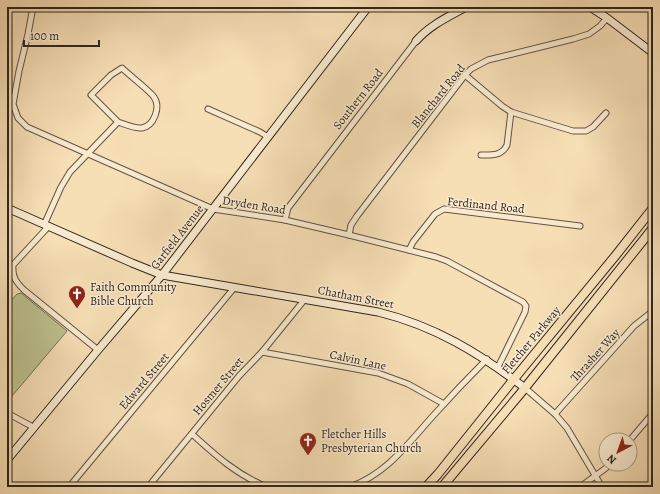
<svg xmlns="http://www.w3.org/2000/svg" width="660" height="494" font-family="Alegreya,serif">
  <style>
    .green { fill: #bcc18d; stroke: #767356 }
    .lines { fill: none; stroke-linecap: round; stroke-linejoin: round }
    .street-casing { stroke: #625344; stroke-width: 7 }
    .secondary-casing { stroke: #30251e; stroke-width: 9 }
    .primary-casing { stroke: #30251e; stroke-width: 10 }
    .street { stroke: #f9eacf; stroke-width: 5 }
    .secondary { stroke: #f9eacf; stroke-width: 7 }
    .primary { stroke: #f6deb5; stroke-width: 8 }
    .labels { text-anchor: middle; dominant-baseline: central; stroke-width: 3; stroke-linejoin: round; paint-order: stroke }
    .street-label { font-size: 12px; fill: #30251e; stroke: #f9eacf }
    .poi-label { font-size: 12px; fill: #30251e; stroke: #f9eacf; text-anchor: start }
  </style>
  <rect width="100%" height="100%" fill="#f6deb5"/>
  <filter id="stains"><feTurbulence type="fractalNoise" baseFrequency=".005" numOctaves="4"/><feColorMatrix values="0 0 0 0 .2 0 0 0 0 .09 0 0 0 0 .02 0 0 0 .5 -.17"/></filter>
  <radialGradient id="worn" r=".72"><stop offset=".6" stop-color="#630" stop-opacity="0"/><stop offset="1" stop-color="#630" stop-opacity=".3"/></radialGradient>
  <polygon class="green" points="21,293 67,331 7,402 7,305 17,294"/>
  <g class="lines">
    <defs>
      <g id="street">
        <polyline points="33,7 28,34 19,71 13,104 18,118 27,127 213,209 285,220 349,235 436,257 447,261 523,302 526,306 525,312 498,367"/>
        <polyline points="465,75 502,106 511,112 573,131 586,131 593,127 606,113"/>
        <polyline points="208,109 260,132 268,137"/>
        <path d="M481,155C492,155 502,156 507,145L511,112"/>
        <polyline points="285,220 288,208 416,41"/>
        <path d="M44,225L61,187L70,172L118,122C124,124 136,129 142,128C154,126 161,107 154,97C149,90 129,75 122,68L111,75L91,95L118,122"/>
        <path d="M48,227L13,265C12,277 16,282 24,290L98,350"/>
        <polyline points="349,235 351,225 357,216 465,75 471,69 488,60 573,39 589,34 600,26 607,18"/>
        <polyline points="409,250 413,242 435,214 444,209 580,226"/>
        <polyline points="262,352 378,373 408,384 444,404"/>
        <polyline points="525,388 555,414 567,428 602,487"/>
        <polyline points="7,413 33,427"/>
        <polyline points="555,414 634,326 653,311"/>
        <path d="M192,434C215,455 237,475 267,487"/>
        <polyline points="630,440 653,413"/>
        <polyline points="69,487 234,288"/>
        <polyline points="148,487 239,376 262,352 305,299"/>
        <path d="M350,487C387,473 407,445 432,417C450,397 468,378 487,359"/>
        <polyline points="580,487 606,468 609,464"/>
      </g>
      <g id="secondary">
        <polyline points="590,7 607,18 653,53"/>
        <path d="M416,41C430,25 448,17 466,7"/>
        <path d="M7,208L132,263L162,275L378,312C435,326 479,353 525,388"/>
        <polyline points="7,460 98,350 162,275 368,7"/>
      </g>
      <g id="primary">
        <polyline points="426,487 438,474 514,379 616,255 653,208"/>
        <polyline points="442,487 520,394 653,228"/>
      </g>
    </defs>
    <use href="#street" class="street-casing"/>
    <use href="#secondary" class="secondary-casing"/>
    <use href="#primary" class="primary-casing"/>
    <use href="#street" class="street"/>
    <use href="#secondary" class="secondary"/>
    <use href="#primary" class="primary"/>
  </g>
  <defs>
    <symbol id="church-pin" viewBox="-11 -11 22 30"><path d="M0 17L-7.5 6A9.5 9.5 0 1 1 7.5 6Z" fill="#8f2418" stroke="#f9eacf"/><path d="M-1.2-6h2.4v3.5h3.3v2.4h-3.3V6h-2.4V-.1h-3.3v-2.4h3.3Z" fill="#fff"/></symbol>
  </defs>
  <g fill-rule="evenodd">
    <use href="#church-pin" x="67" y="284" width="20" height="27"/>
    <use href="#church-pin" x="298" y="431" width="20" height="27"/>
  </g>
  <g class="labels">
    <g class="street-label">
      <text transform="translate(438 96) rotate(-51)">Blanchard Road</text>
      <text transform="translate(358 99) rotate(-52)">Southern Road</text>
      <text transform="translate(254 205) rotate(9)">Dryden Road</text>
      <text transform="translate(486 205) rotate(6)">Ferdinand Road</text>
      <text transform="translate(177 237) rotate(-52)">Garfield Avenue</text>
      <text transform="translate(356 297) rotate(11)">Chatham Street</text>
      <text transform="translate(531 340) rotate(-50)">Fletcher Parkway</text>
      <text transform="translate(595 355) rotate(-48)">Thrasher Way</text>
      <text transform="translate(358 360) rotate(12)">Calvin Lane</text>
      <text transform="translate(144 381) rotate(-50)">Edward Street</text>
      <text transform="translate(218 386) rotate(-50)">Hosmer Street</text>
    </g>
    <g class="poi-label">
      <text x="90" y="287">Faith Community<tspan x="90" dy="14">Bible Church</tspan></text>
      <text x="321" y="434">Fletcher Hills<tspan x="321" dy="14">Presbyterian Church</tspan></text>
    </g>
  </g>
  <rect width="660" height="494" fill="none" stroke="#f6deb5" stroke-width="24"/>
  <rect x="8" y="8" width="644" height="478" fill="none" stroke="#30251e" stroke-width="2"/>
  <rect x="12" y="12" width="636" height="470" fill="none" stroke="#30251e"/>
  <g transform="translate(618 452) rotate(221)"><circle r="19" fill="#f9eacf" stroke="#a99b88"/>
  <path d="M0-3L7 15L0 10L-7 15Z" fill="#8f2418"/>
  <text y="-6" font-size="11" font-weight="bold" text-anchor="middle" fill="#30251e">N</text>
  </g>
  <path d="M24 40v6h75v-6" fill="none" stroke="#30251e" stroke-width="2"/>
  <text x="30" y="40" font-size="12" fill="#30251e" stroke="#f9eacf" stroke-width="3" paint-order="stroke">100 m</text>
  <rect width="100%" height="100%" filter="url(#stains)"/>
  <rect width="100%" height="100%" fill="url(#worn)"/>
</svg>
